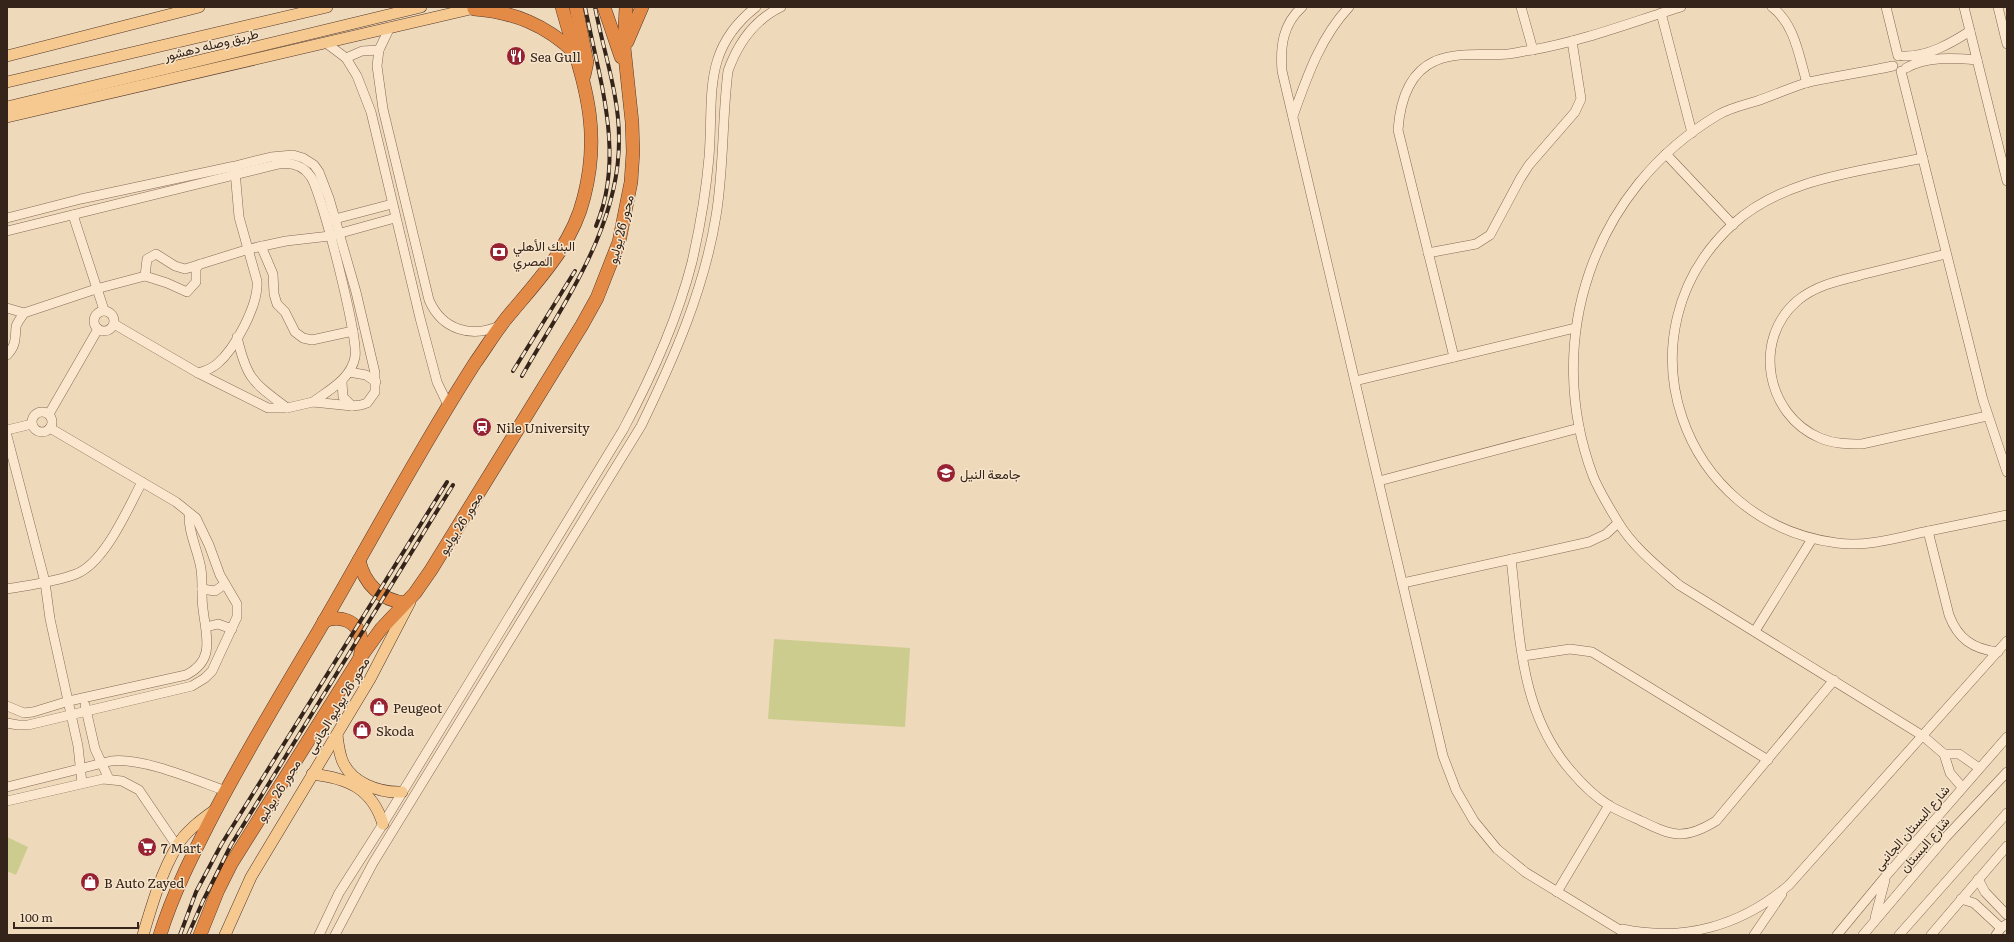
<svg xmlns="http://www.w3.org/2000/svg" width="2014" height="942" font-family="Literata,Vazirmatn,serif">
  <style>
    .park { fill: #cdcc8f }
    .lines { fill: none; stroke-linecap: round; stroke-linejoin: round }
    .minor-casing { stroke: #866955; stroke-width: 10 }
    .major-casing { stroke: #53382a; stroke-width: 12 }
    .highway-casing { stroke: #53382a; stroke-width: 14 }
    .minor { stroke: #fae7ce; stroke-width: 9 }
    .major { stroke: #f5c990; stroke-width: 11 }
    .highway { stroke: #e38b46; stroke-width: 13 }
    .rail-casing { stroke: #35241a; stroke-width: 4 }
    .rail { stroke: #f6e4cb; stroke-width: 2.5; stroke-dasharray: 8; stroke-linecap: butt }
    .labels { text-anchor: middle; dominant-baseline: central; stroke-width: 3; stroke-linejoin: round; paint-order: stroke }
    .street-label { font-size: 13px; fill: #35241a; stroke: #f6e4cb }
    .poi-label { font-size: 13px; fill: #35241a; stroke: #f6e4cb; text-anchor: start }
  </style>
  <rect width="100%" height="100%" fill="#efd9bb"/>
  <g class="park">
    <polygon points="774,639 910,648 905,727 768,719"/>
    <polygon points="7,837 28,847 16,875 7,871"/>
  </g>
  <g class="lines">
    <defs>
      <g id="minor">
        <path d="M1302,7C1283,24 1280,46 1282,71L1443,756L1456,790L1474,821L1497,849L1525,872L1628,935"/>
        <polyline points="1521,7 1533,50"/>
        <path d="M1772,7C1795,24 1799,57 1807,83"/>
        <polyline points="1886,7 1898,56"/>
        <polyline points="1964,7 2007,181"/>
        <polyline points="1998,7 2007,44"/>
        <polyline points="1661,13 1692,133"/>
        <path d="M390,27L379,50L377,66L383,109L429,300C442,330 472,339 501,325"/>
        <polyline points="326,43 346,58 357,76 371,112 420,318 437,382 449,407"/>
        <path d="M1903,56C1927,57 1950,44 1970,31"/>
        <polyline points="346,58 362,51 379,50"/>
        <path d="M1893,66C1865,72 1837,76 1809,82C1792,87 1774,95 1757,101C1744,105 1730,108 1718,115C1593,189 1542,340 1593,476C1599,491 1609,507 1618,522C1633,547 1657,566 1679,585L1923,736L1944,754L1950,773L1962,787"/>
        <path d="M1906,68C1927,56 1954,58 1977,60"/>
        <polyline points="1901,71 1983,400 2007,472"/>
        <path d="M1293,116C1307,77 1320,38 1349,7"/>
        <polyline points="1666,154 1733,225"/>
        <path d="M1923,158C1858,172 1783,178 1732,225C1615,334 1681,523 1837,543C1867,547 1896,538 1924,532C1952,526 1979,521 2007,515"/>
        <polyline points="73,215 104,310"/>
        <polyline points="7,218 81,199 235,166 271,157 293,155 303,158 314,165 319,172 329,198 356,292 375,373 375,392 367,403 361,405 352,406 313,402 287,408 268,408 198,373 114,324"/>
        <polyline points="331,220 392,204"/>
        <path d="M7,231L279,164C292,162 304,166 311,177C322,194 359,339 355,357C351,379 329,390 313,402"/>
        <polyline points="261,246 273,274 274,294 277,304 285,312 295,332 303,338 312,340 353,331"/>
        <polyline points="1428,253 1476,244 1490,235 1520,179 1529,165 1575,112 1581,99 1572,41"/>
        <path d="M1946,254C1922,260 1897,266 1873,272C1847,279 1818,283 1797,301C1752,340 1766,415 1820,438C1834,444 1848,444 1862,444L1987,416"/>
        <polyline points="200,264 196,268 196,282 187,292 167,283 145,276 147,259 156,254 175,266 185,269 249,249 286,241 330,236 395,218"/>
        <polyline points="7,308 24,313 96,289 145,276"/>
        <circle cx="104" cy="321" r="10"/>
        <path d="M237,337C247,380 253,382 287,408"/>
        <path d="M7,355C16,346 15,339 16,327C17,322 22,317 24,313"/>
        <path d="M1454,357L1398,130C1400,103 1408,73 1435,61C1459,51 1484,56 1508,54C1516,53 1524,51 1532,50C1583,41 1632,22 1681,7"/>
        <polyline points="349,372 366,375 376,382"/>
        <path d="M198,373C205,371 211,369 217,364C235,349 259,304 257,281L239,217L235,171"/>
        <polyline points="1355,381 1575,328"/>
        <polyline points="342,382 343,397 352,406"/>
        <circle cx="42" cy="422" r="10"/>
        <polyline points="49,414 98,329"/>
        <polyline points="7,430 32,424"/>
        <polyline points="7,436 45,582 50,619 78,746 82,783"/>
        <polyline points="1379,481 1579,428"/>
        <path d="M1928,531L1949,615C1958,639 1973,649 1998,652"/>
        <path d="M1511,559C1520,634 1519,711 1571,771C1582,784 1595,797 1610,806C1619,811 1628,815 1637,819C1671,835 1682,842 1716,821L1834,680"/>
        <polyline points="1403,583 1589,542 1606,534 1618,523"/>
        <path d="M7,589C30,585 55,582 76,574C105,563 128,508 142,482"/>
        <polyline points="202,589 215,591 225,584"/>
        <polyline points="206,627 218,624 232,629"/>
        <polyline points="1755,631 1812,539"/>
        <polyline points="1523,656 1570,649 1592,652 1768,760"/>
        <polyline points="85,705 95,749 109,779"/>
        <path d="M7,706L24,713L33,712L69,701L186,675C216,660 206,636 203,609C201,596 203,583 201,569C198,550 188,533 189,513"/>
        <polyline points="7,723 18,725 28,725 192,686 205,678 212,671 237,617 237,604 220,575 209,545 196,518 176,502 50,428"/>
        <polyline points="1944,754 1959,754 1979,768"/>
        <path d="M7,787L111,761C142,757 195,780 226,791"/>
        <polyline points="7,801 103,779 122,781 139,790 177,846"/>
        <polyline points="1978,879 1985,892 2007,915"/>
        <polyline points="1557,892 1609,805"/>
        <polyline points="1961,899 1974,903 2001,928"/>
        <polyline points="1875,918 1885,880"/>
        <path d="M1622,929C1684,942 1741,926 1789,885L2007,641"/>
        <path d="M319,935L339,893L383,824L623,430C652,376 677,321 692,262C700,227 706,192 709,157C714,97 701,50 756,7"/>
        <path d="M335,935L373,863L641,426C674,358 704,290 716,216C724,168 722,119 728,71C738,43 754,20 781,7"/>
        <polyline points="1754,935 1782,894"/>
        <polyline points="1837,935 1885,877 2007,737"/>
        <polyline points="1863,935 1946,837 2007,772"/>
        <polyline points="1899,935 2007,813"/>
        <polyline points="1931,935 2007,846"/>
        <polyline points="1996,935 2001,928 2007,924"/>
      </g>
      <g id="major">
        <polyline points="7,56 199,7"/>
        <polyline points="7,82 327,7"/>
        <polyline points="7,107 421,7"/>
        <polyline points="7,117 479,7"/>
        <path d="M337,735C338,743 339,752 342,760C351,783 379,793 402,792"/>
        <path d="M312,774C347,778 372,788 383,824"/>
        <path d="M143,935C152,905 161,873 177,846C186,831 201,820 215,810"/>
        <polyline points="225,935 251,877 370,679 410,602"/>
      </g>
      <g id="highway">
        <polyline points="576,7 587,62 584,76"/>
        <polyline points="604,7 621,57"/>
        <path d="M474,9C514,12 546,25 575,53"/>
        <polyline points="627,42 642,7"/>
        <path d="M359,560C364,584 381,600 405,603"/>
        <path d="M324,621C339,615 358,620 361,639C362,645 361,652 360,658"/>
        <path d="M160,935C173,893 193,854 213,815C246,752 282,692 318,632C370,543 419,450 475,363C485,349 494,334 505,320C536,282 572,247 584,197C603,123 581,77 562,7"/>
        <polyline points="200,935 218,890 231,864 360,658 381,629 415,593 431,570 582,325 597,298 619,242 631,182 633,152 632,122 624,47 626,7"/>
      </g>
    </defs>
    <use href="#minor" class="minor-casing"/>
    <use href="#major" class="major-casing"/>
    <use href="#highway" class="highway-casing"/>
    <use href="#minor" class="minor"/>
    <use href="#major" class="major"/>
    <use href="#highway" class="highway"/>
    <defs>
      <g id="rail">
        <path d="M585,7C599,78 626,156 596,226"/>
        <polyline points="513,371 575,271"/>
        <path d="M522,376C564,302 620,227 619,138C619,94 603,50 595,7"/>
        <polyline points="180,935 196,892 221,845 447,482"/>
        <polyline points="188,935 203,901 231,845 453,485"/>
      </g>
    </defs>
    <use href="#rail" class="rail-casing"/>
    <use href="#rail" class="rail"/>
  </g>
  <defs>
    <symbol id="restaurant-disc" viewBox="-11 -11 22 22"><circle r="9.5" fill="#972332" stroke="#f6e4cb"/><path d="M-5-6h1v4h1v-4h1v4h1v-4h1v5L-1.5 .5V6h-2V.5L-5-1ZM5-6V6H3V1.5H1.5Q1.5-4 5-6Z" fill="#fff"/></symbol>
    <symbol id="bank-disc" viewBox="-11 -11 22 22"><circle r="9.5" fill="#972332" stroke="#f6e4cb"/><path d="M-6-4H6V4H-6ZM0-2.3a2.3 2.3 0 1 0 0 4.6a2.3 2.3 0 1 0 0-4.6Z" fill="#fff"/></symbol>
    <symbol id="station-disc" viewBox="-11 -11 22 22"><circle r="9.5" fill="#972332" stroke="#f6e4cb"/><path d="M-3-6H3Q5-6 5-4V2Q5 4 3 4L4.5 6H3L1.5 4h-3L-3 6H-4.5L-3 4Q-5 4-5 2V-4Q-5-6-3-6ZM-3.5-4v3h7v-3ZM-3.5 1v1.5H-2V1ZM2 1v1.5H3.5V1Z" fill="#fff"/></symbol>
    <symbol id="university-disc" viewBox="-11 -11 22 22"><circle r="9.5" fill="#972332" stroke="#f6e4cb"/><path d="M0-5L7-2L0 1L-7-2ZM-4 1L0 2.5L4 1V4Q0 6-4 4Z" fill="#fff"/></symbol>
    <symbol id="shop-disc" viewBox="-11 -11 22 22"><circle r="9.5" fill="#972332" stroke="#f6e4cb"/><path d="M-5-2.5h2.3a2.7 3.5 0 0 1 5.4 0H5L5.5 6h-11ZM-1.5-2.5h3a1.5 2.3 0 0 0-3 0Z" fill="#fff"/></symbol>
    <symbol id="supermarket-disc" viewBox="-11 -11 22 22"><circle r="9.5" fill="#972332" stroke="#f6e4cb"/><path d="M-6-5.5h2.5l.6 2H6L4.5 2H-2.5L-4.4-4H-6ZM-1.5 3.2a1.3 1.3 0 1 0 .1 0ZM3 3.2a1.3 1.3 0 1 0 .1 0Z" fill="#fff"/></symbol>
  </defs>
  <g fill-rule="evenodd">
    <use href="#restaurant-disc" x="505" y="45" width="22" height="22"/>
    <use href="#bank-disc" x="488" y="241" width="22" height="22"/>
    <use href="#station-disc" x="471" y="416" width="22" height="22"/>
    <use href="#university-disc" x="935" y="462" width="22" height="22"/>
    <use href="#shop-disc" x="368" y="696" width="22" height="22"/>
    <use href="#shop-disc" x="351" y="719" width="22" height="22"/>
    <use href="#supermarket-disc" x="136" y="836" width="22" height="22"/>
    <use href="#shop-disc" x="79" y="871" width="22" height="22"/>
  </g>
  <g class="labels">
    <g class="street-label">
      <text transform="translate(211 44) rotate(-14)">طريق وصله دهشور</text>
      <text transform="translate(620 229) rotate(-76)">محور 26 يوليو</text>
      <text transform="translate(460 523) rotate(-58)">محور 26 يوليو</text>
      <text transform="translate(337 705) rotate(-59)">محور 26 يوليو الجانبى</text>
      <text transform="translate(278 790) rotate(-58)">محور 26 يوليو</text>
      <text transform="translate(1911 827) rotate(-49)">شارع البستان الجانبى</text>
      <text transform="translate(1924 844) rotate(-49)">شارع البستان</text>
    </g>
    <g class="poi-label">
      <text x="530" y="56">Sea Gull</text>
      <text x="513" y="245">البنك الأهلي<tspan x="513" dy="15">المصري</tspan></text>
      <text x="496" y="427">Nile University</text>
      <text x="960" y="473">جامعة النيل</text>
      <text x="393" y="707">Peugeot</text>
      <text x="376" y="730">Skoda</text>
      <text x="161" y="847">7 Mart</text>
      <text x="104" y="882">B Auto Zayed</text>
    </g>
  </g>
  <rect width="2014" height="942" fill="none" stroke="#35241a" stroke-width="16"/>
  <path d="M14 922v6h124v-6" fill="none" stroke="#35241a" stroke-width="2"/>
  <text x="20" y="922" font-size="12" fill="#35241a" stroke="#f6e4cb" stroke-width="3" paint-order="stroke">100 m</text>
</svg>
